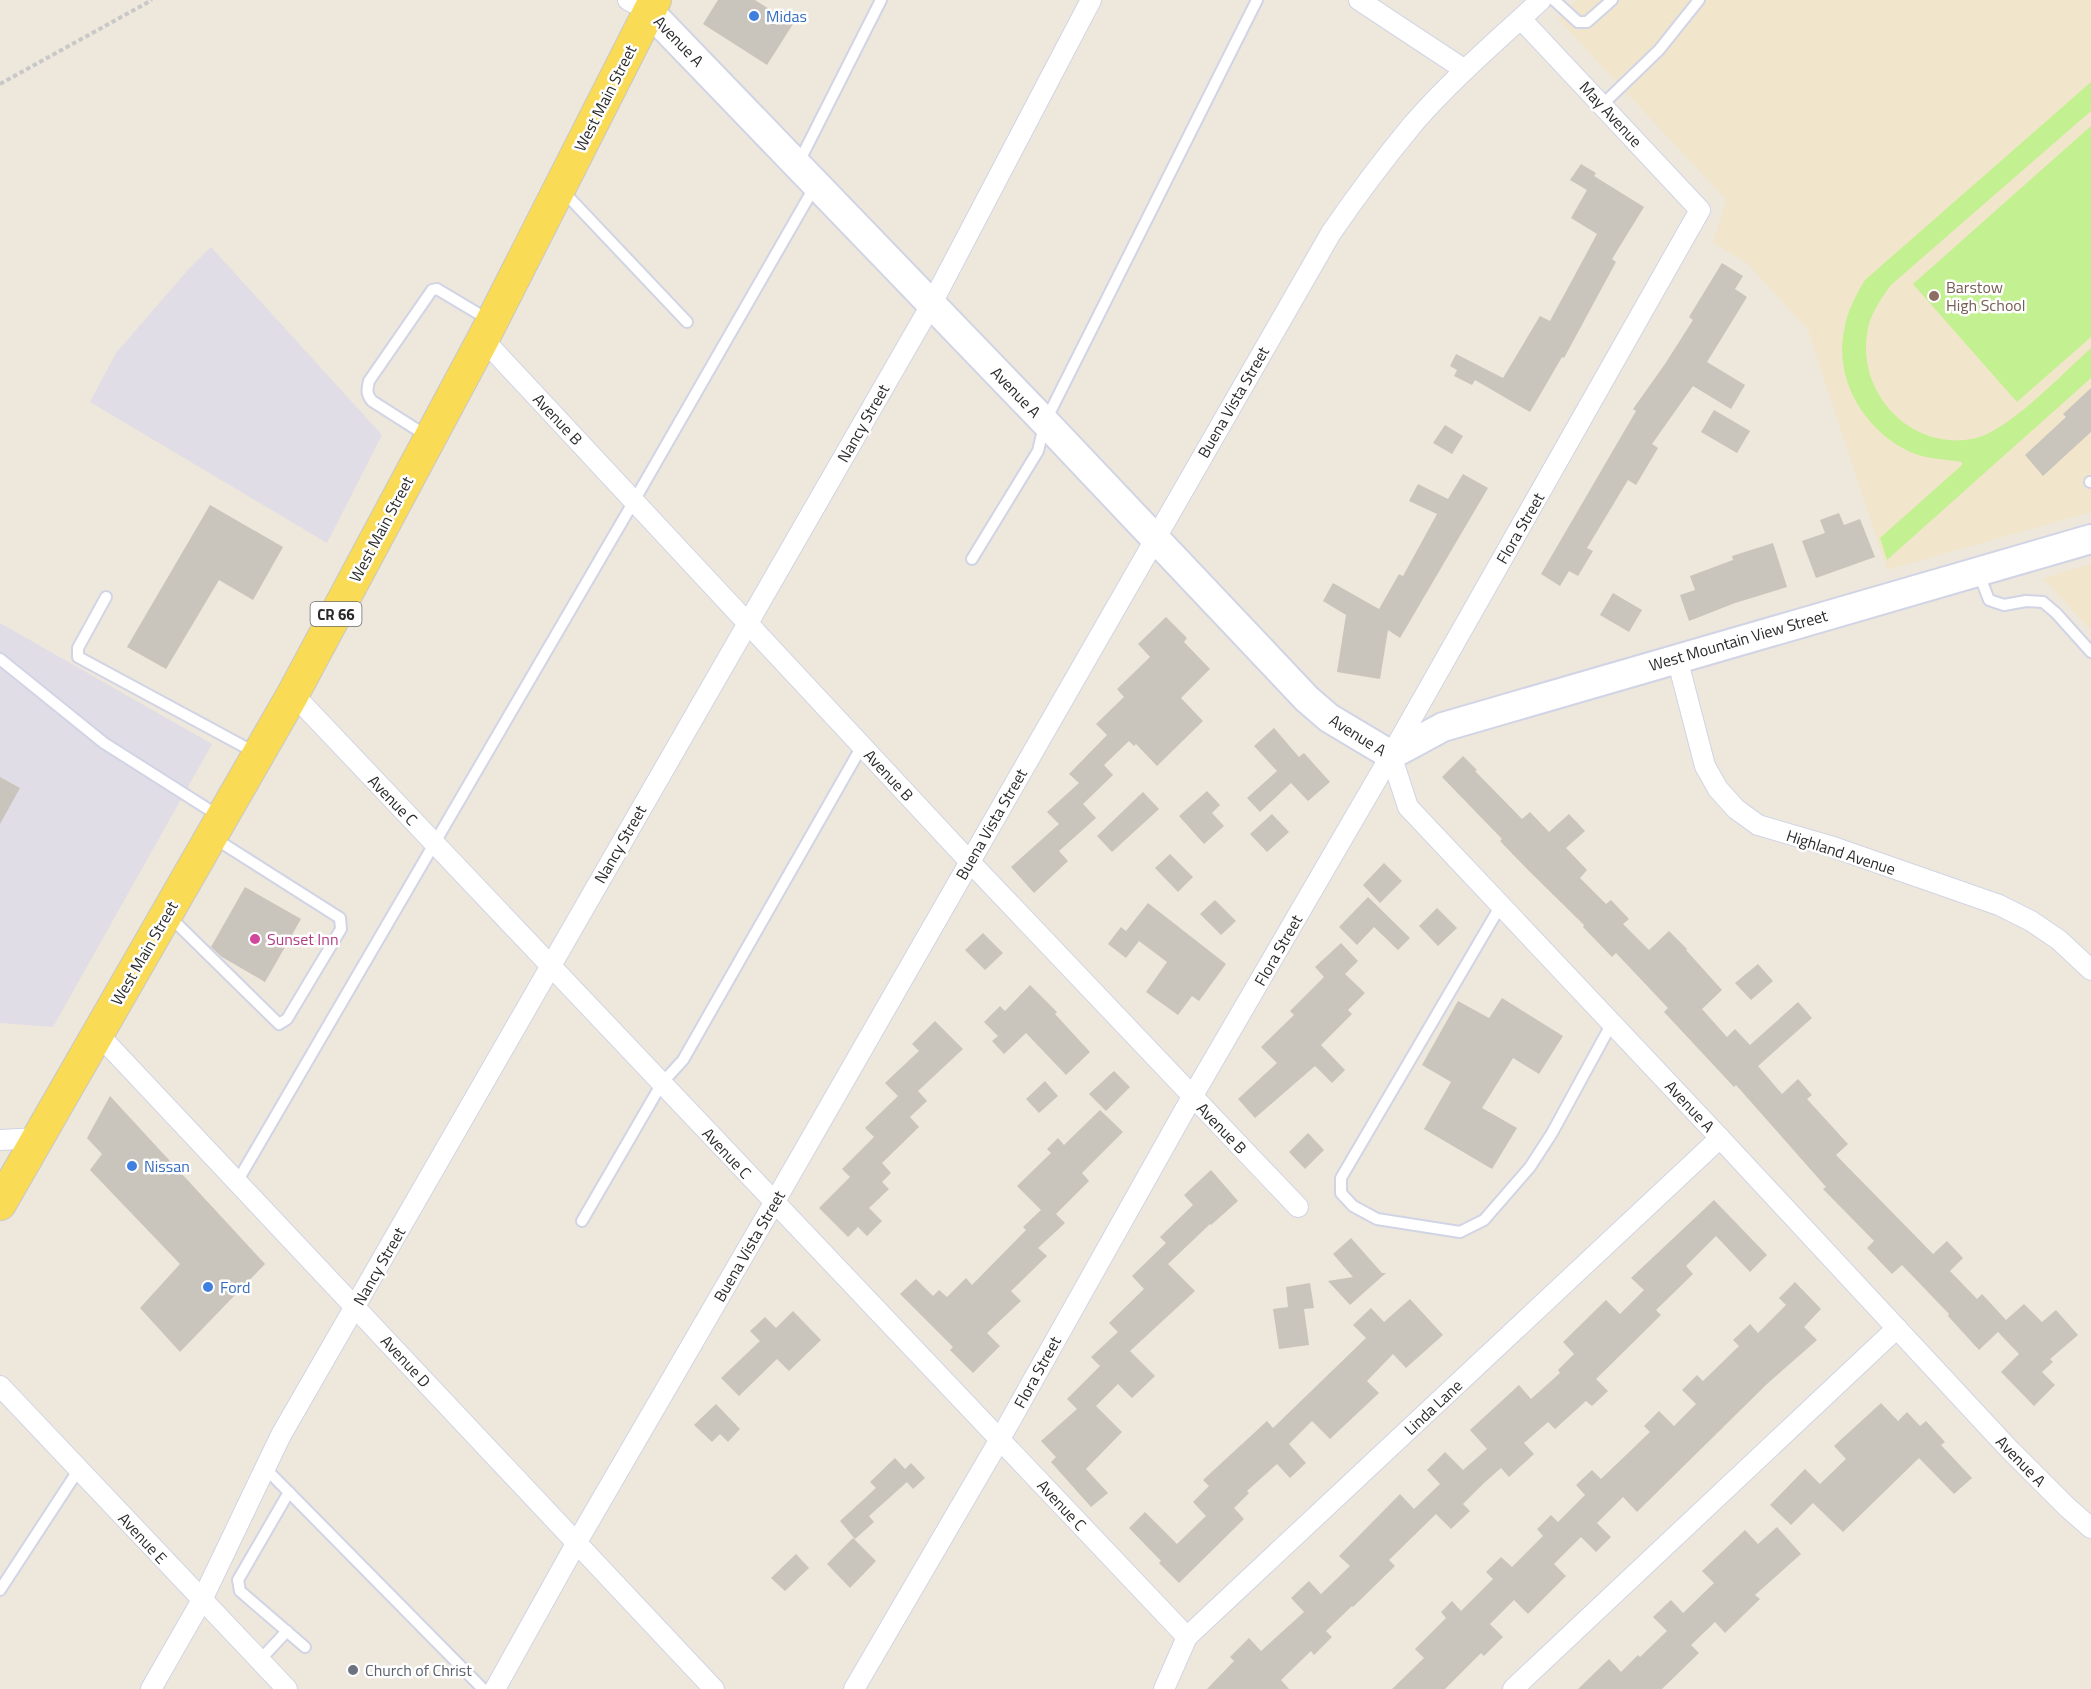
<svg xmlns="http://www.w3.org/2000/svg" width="2091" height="1689" font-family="'Titillium Web',sans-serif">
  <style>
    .industrial { fill: #e0dde6 }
    .education { fill: #f1e6cb }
    .pitch { fill: #c3f090 }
    .building { fill: #c9c4bc }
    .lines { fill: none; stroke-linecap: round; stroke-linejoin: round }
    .lane-casing { stroke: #d1d4e5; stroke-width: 14 }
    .street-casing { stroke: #d1d4e5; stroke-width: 22 }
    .secondary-casing { stroke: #d1d4e5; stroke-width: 32 }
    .primary-casing { stroke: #c8c8c8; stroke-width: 34 }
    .path { stroke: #c8c8c8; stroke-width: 4; stroke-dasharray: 4.5 3; stroke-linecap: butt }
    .lane { stroke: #fff; stroke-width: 10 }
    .street { stroke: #fff; stroke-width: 20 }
    .secondary { stroke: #fff; stroke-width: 28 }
    .primary { stroke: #fadb55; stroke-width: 32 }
    .shop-dot { fill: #3f7fe0; stroke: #fff; stroke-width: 2 }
    .education-dot { fill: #8d6e63; stroke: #fff; stroke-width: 2 }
    .hotel-dot { fill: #d1479c; stroke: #fff; stroke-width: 2 }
    .worship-dot { fill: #6b7280; stroke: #fff; stroke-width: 2 }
    .labels { text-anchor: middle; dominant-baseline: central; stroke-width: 5; stroke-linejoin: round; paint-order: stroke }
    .shield { fill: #fff; stroke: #6b6b6b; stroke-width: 1.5 }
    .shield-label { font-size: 15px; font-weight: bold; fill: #2b2b2b }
    .shop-label { font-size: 16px; fill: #366cbe; stroke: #fff; text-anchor: start }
    .street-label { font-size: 16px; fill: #2b2b2b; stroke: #fff }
    .education-label { font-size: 16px; fill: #785e54; stroke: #fff; text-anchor: start }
    .hotel-label { font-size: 16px; fill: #b23c85; stroke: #fff; text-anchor: start }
    .worship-label { font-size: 16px; fill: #5b616d; stroke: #fff; text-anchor: start }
  </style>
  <rect width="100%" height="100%" fill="#eee7dc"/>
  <g class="industrial">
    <polygon points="211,247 382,435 327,543 90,402 116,353 187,271"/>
    <polygon points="0,623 212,744 53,1027 0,1023"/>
  </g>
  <g class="education">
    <polygon points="1576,0 2091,0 2091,512 1887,570 1808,330 1747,263 1713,243 1726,200 1557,18"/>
    <polygon points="2091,564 2091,630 2043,578"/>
  </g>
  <g class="pitch">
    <path d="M2091,82V111L1891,285C1881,299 1869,315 1867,334C1858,394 1910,450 1972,439C2007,433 2063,373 2091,348V378L1887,560L1880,538L1962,465V462C1944,459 1925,459 1908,451C1865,430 1834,380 1844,331C1847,312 1855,296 1865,280Z"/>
    <polygon points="2091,126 2091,337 2017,402 1913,284"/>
  </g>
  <g class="building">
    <polygon points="718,0 755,0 793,24 767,65 703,24"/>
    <polygon points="1581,164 1596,173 1594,176 1644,207 1612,259 1616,262 1564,358 1562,357 1530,412 1475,380 1472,385 1454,376 1457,370 1450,366 1456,354 1503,378 1540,316 1550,321 1597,234 1571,218 1587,190 1570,180"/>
    <polygon points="1722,263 1743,276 1735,289 1747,297 1707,362 1745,385 1731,409 1693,386 1652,444 1658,448 1636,485 1628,480 1587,548 1593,551 1578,576 1569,571 1560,586 1541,574 1636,411 1633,409 1665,364 1693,320 1689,317"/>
    <polygon points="2091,388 2091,432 2043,476 2025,455 2066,417 2063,414"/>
    <polygon points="1714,410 1750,431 1737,453 1701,432"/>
    <polygon points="1445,425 1463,436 1452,454 1433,443"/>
    <polygon points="1463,474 1488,488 1400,638 1388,630 1380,679 1337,672 1346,615 1323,601 1333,583 1379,609 1399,574 1403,576 1437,514 1409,501 1418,484 1448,499"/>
    <polygon points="210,505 283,547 253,600 219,580 166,669 127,647"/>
    <polygon points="1839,513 1844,525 1860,519 1875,557 1816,578 1802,541 1825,533 1820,520"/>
    <polygon points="1773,543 1787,587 1735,603 1689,621 1680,595 1695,590 1690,576 1733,560 1732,556"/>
    <polygon points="1613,593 1642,610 1629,632 1600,615"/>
    <polygon points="1166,617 1187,638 1184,642 1210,669 1181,698 1203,721 1157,766 1136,744 1134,746 1129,741 1104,765 1113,775 1083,804 1096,818 1059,851 1068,861 1034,893 1011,867 1059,824 1047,812 1079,783 1069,774 1107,735 1096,724 1124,697 1117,689 1150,657 1138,644"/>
    <polygon points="1274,728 1299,757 1304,753 1330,782 1308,801 1291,783 1260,812 1247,798 1277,771 1254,746"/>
    <polygon points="1463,756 1477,770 1475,771 1522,819 1530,812 1549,832 1569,814 1585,831 1566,848 1587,870 1580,878 1606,904 1611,900 1629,919 1623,924 1649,950 1669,931 1687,949 1686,950 1722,990 1702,1009 1727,1037 1735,1029 1750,1045 1798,1002 1812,1018 1758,1066 1782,1094 1798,1079 1812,1095 1807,1099 1848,1144 1836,1155 1933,1254 1947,1241 1963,1258 1950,1271 1977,1299 1982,1294 2006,1320 2024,1304 2042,1322 2056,1310 2078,1335 2050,1359 2053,1362 2042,1372 2055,1385 2034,1406 2001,1372 2019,1354 1998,1332 1979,1350 1948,1316 1949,1314 1902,1265 1892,1274 1867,1248 1874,1241 1823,1189 1826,1187 1736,1085 1734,1087 1664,1012 1668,1008 1616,953 1612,957 1583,927 1584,925 1529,871 1500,841 1502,839 1442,777"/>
    <polygon points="0,777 20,788 0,824"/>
    <polygon points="1207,791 1220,805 1212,813 1224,826 1204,844 1179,816"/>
    <polygon points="1143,792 1159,809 1112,852 1097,836"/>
    <polygon points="1272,814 1289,832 1267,852 1250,834"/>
    <polygon points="1170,854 1193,877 1178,892 1155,868"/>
    <polygon points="1384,863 1402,881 1380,903 1363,885"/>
    <polygon points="245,887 301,919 265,982 222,957 211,947"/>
    <polygon points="1368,897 1410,938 1398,950 1374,927 1357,945 1339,927"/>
    <polygon points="1215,900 1236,921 1221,935 1200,914"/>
    <polygon points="1148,903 1226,964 1199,1001 1192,996 1178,1015 1146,992 1167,962 1139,941 1126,958 1108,944 1121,927 1126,931"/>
    <polygon points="1437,908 1457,928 1438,946 1419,926"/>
    <polygon points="983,933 1003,953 985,970 965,950"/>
    <polygon points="1341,943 1358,961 1345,974 1365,993 1348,1010 1352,1014 1321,1045 1345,1070 1332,1083 1315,1066 1255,1118 1238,1099 1277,1063 1261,1047 1294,1015 1290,1011 1324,977 1315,967"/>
    <polygon points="1758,964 1773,981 1751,1000 1735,983"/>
    <polygon points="1030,985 1057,1012 1055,1014 1090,1052 1066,1075 1026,1033 1004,1054 992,1041 998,1036 984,1022 1000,1006 1005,1011"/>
    <polygon points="1502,998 1563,1036 1539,1074 1513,1058 1482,1108 1517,1128 1492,1169 1424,1129 1451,1082 1422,1065 1458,1001 1489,1018"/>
    <polygon points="935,1021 963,1049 918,1091 927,1101 910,1117 919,1127 882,1163 891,1173 882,1182 889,1189 869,1208 882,1221 867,1236 858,1227 848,1237 819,1208 850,1177 842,1169 874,1137 865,1128 898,1096 885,1083 919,1051 912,1044"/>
    <polygon points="1114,1071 1130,1087 1106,1111 1089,1094"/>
    <polygon points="1045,1081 1058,1096 1039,1113 1026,1099"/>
    <polygon points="110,1096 265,1264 180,1352 140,1308 180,1264 90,1170 102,1154 87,1138"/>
    <polygon points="1100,1110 1123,1132 1082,1173 1089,1181 1056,1214 1065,1223 1038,1248 1047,1256 1011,1291 1021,1301 987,1333 1000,1346 973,1373 950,1350 953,1347 900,1294 916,1279 933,1296 939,1290 947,1297 966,1278 972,1285 1026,1230 1023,1227 1041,1210 1017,1186 1051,1153 1047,1149 1058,1138 1064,1145"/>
    <polygon points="1308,1133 1324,1150 1305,1169 1289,1152"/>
    <polygon points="1211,1170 1238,1201 1211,1225 1210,1224 1168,1264 1195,1291 1130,1351 1155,1376 1132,1398 1118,1384 1096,1406 1122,1432 1086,1469 1108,1493 1091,1507 1051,1462 1056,1457 1041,1441 1077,1409 1067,1399 1100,1366 1091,1357 1118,1332 1109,1323 1144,1289 1132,1276 1166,1243 1160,1237 1193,1205 1184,1195"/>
    <polygon points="1714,1200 1767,1255 1750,1272 1716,1236 1686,1266 1693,1274 1656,1310 1661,1315 1596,1379 1608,1391 1592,1406 1586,1401 1555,1429 1548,1422 1524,1443 1534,1454 1509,1477 1501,1468 1484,1483 1463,1504 1470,1511 1451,1529 1436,1514 1389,1560 1395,1566 1353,1607 1352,1606 1326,1631 1332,1637 1314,1655 1311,1651 1281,1680 1289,1689 1207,1689 1234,1661 1230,1657 1249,1638 1261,1651 1304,1612 1291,1598 1309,1581 1321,1594 1350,1566 1339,1556 1400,1494 1414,1509 1440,1484 1427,1470 1445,1452 1463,1470 1487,1449 1470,1430 1519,1385 1531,1399 1560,1373 1558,1370 1574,1354 1563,1342 1606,1300 1620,1314 1644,1290 1631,1278"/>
    <polygon points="1351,1238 1382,1273 1386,1273 1350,1305 1328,1281 1353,1277 1333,1254"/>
    <polygon points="1795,1282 1821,1309 1804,1327 1817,1340 1767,1384 1637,1512 1623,1497 1597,1523 1611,1537 1596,1552 1581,1537 1554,1564 1566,1576 1528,1614 1514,1600 1490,1624 1503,1637 1484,1656 1481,1653 1445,1689 1392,1689 1424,1658 1415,1649 1446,1618 1441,1612 1452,1601 1461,1611 1493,1579 1486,1572 1501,1557 1512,1567 1543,1536 1537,1529 1551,1515 1558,1522 1585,1495 1576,1485 1592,1470 1601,1479 1650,1432 1644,1426 1659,1411 1674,1426 1696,1404 1682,1390 1697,1375 1703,1381 1739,1346 1733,1340 1750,1324 1758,1333 1786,1305 1779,1298"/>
    <polygon points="1310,1283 1314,1308 1304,1309 1309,1345 1279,1349 1273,1309 1288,1307 1286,1287"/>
    <polygon points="1410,1299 1443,1335 1406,1368 1393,1354 1367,1381 1379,1393 1330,1439 1312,1421 1289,1444 1306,1463 1290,1478 1277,1464 1247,1491 1249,1493 1234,1508 1244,1519 1179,1583 1159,1563 1161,1561 1129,1528 1145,1512 1177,1544 1206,1516 1193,1502 1209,1486 1203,1480 1267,1421 1273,1428 1366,1338 1353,1325 1371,1308 1384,1322"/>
    <polygon points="793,1311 821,1340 789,1371 777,1359 739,1396 721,1378 760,1341 750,1331 765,1317 776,1328"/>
    <polygon points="1881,1403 1898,1421 1907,1412 1920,1426 1926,1421 1945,1442 1941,1445 1972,1478 1954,1494 1919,1458 1843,1532 1813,1503 1791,1525 1770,1505 1805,1469 1820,1484 1846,1459 1834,1446"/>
    <polygon points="716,1404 740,1429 728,1442 720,1434 712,1442 694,1425"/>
    <polygon points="895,1458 905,1469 911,1463 925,1478 913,1489 907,1482 869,1516 874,1522 855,1539 840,1521 876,1488 870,1482"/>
    <polygon points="1777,1527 1801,1554 1755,1595 1760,1599 1725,1633 1715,1622 1691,1645 1699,1653 1662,1689 1578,1689 1609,1659 1621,1672 1638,1655 1640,1657 1667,1631 1653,1617 1671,1600 1683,1613 1714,1583 1702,1571 1745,1530 1758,1544"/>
    <polygon points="853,1538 876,1561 850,1588 827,1564"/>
    <polygon points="796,1554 809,1568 785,1591 771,1578"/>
  </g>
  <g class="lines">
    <defs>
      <g id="lane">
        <polyline points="1554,0 1578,22 1587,22 1612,0"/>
        <polyline points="1602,105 1659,50 1699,0"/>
        <polyline points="798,164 881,0"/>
        <polyline points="562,190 687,322"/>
        <path d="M427,436L372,401C366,394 367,390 369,381L432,290L437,289L489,320"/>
        <polyline points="2090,482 2091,482"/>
        <polyline points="972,559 1038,451 1045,422 1257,0"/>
        <polyline points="1979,574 1989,600 2004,605 2026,601 2043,602 2056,613 2091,652"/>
        <polyline points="106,597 78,648 78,657 256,753"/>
        <polyline points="0,659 104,743 219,816"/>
        <polyline points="1501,905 1341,1178 1341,1193 1353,1206 1377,1219 1460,1232 1484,1220 1530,1167 1552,1133 1612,1023"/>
        <polyline points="169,916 279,1024 287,1019 341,929 340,918 214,838"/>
        <polyline points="237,1182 634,501 815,186"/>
        <polyline points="582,1221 662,1083 683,1060 862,746"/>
        <polyline points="265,1468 483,1689"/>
        <polyline points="289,1492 238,1580 240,1591 305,1647"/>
        <polyline points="0,1590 79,1469"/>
        <polyline points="260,1660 287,1631"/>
      </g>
      <g id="street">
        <polyline points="628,0 649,11"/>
        <polyline points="1359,0 1465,70"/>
        <polyline points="483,339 970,862 1298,1207"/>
        <polyline points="1677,658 1705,766 1718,789 1736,809 1758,825 1830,846 1999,905 2031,921 2059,940 2091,970"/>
        <polyline points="293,694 1187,1637"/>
        <polyline points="1391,755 1408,807 1720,1138 2009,1449 2067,1507 2091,1528"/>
        <polyline points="98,1034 714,1689"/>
        <polyline points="0,1140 39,1138"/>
        <polyline points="0,1386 287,1689"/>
        <polyline points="151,1689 202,1600 281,1435 931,305 1091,0"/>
        <path d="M495,1689L577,1542L774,1203L1331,233C1357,195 1384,159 1413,124C1452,79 1498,40 1541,0"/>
        <polyline points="854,1689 1000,1439 1192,1097 1391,755 1700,210 1521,19"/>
        <polyline points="1164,1689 1187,1637 1720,1138"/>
        <polyline points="1513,1689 1897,1328"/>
      </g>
      <polyline id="secondary" points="649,11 1045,422 1307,699 1329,718 1391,755 1443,727 2091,539"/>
      <polyline id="primary" points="0,1204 293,694 483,339 655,0"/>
    </defs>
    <use href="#lane" class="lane-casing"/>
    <use href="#street" class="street-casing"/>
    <use href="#secondary" class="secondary-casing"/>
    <use href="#primary" class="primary-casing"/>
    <polyline class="path" points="0,84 152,0"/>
    <use href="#lane" class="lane"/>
    <use href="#street" class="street"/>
    <use href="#secondary" class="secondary"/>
    <use href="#primary" class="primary"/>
  </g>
  <g class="shop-dot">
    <circle cx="754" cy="16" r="6"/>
    <circle cx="132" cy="1166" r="6"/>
    <circle cx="208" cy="1287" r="6"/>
  </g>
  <circle class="education-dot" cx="1934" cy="296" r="6"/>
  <circle class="hotel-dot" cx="255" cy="939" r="6"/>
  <circle class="worship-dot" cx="353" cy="1670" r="6"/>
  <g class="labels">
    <rect class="shield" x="310.5" y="602" width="51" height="24" rx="4.5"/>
    <g class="shield-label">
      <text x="336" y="614">CR 66</text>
    </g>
    <g class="shop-label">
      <text x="766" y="16">Midas</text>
      <text x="144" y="1166">Nissan</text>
      <text x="220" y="1287">Ford</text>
    </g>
    <g class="street-label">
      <text transform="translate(679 41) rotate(46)">Avenue A</text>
      <text transform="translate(605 98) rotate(-63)">West Main Street</text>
      <text transform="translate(1611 114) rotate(47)">May Avenue</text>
      <text transform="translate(1016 392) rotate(46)">Avenue A</text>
      <text transform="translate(1233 402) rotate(-60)">Buena Vista Street</text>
      <text transform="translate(558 419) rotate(47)">Avenue B</text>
      <text transform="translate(863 423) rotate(-60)">Nancy Street</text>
      <text transform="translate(1520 528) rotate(-60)">Flora Street</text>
      <text transform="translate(381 529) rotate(-62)">West Main Street</text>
      <text transform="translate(1738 640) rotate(-16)">West Mountain View Street</text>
      <text transform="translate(1358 735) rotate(32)">Avenue A</text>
      <text transform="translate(889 775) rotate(47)">Avenue B</text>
      <text transform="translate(393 800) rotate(46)">Avenue C</text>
      <text transform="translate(991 824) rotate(-60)">Buena Vista Street</text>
      <text transform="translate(620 844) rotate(-60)">Nancy Street</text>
      <text transform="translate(1841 852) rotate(18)">Highland Avenue</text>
      <text transform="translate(1278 950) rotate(-60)">Flora Street</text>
      <text transform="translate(144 953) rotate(-60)">West Main Street</text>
      <text transform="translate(1690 1106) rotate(47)">Avenue A</text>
      <text transform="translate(1222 1128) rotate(46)">Avenue B</text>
      <text transform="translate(727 1153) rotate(47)">Avenue C</text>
      <text transform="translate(749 1246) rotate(-60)">Buena Vista Street</text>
      <text transform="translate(379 1266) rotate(-60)">Nancy Street</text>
      <text transform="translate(406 1361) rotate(47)">Avenue D</text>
      <text transform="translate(1037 1372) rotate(-61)">Flora Street</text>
      <text transform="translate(1433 1407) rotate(-43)">Linda Lane</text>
      <text transform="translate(2021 1461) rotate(46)">Avenue A</text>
      <text transform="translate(1062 1505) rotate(47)">Avenue C</text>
      <text transform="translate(143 1538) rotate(47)">Avenue E</text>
    </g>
    <g class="education-label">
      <text x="1946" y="287">Barstow<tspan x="1946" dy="18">High School</tspan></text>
    </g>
    <g class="hotel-label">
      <text x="267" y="939">Sunset Inn</text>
    </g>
    <g class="worship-label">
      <text x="365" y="1670">Church of Christ</text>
    </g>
  </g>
</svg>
